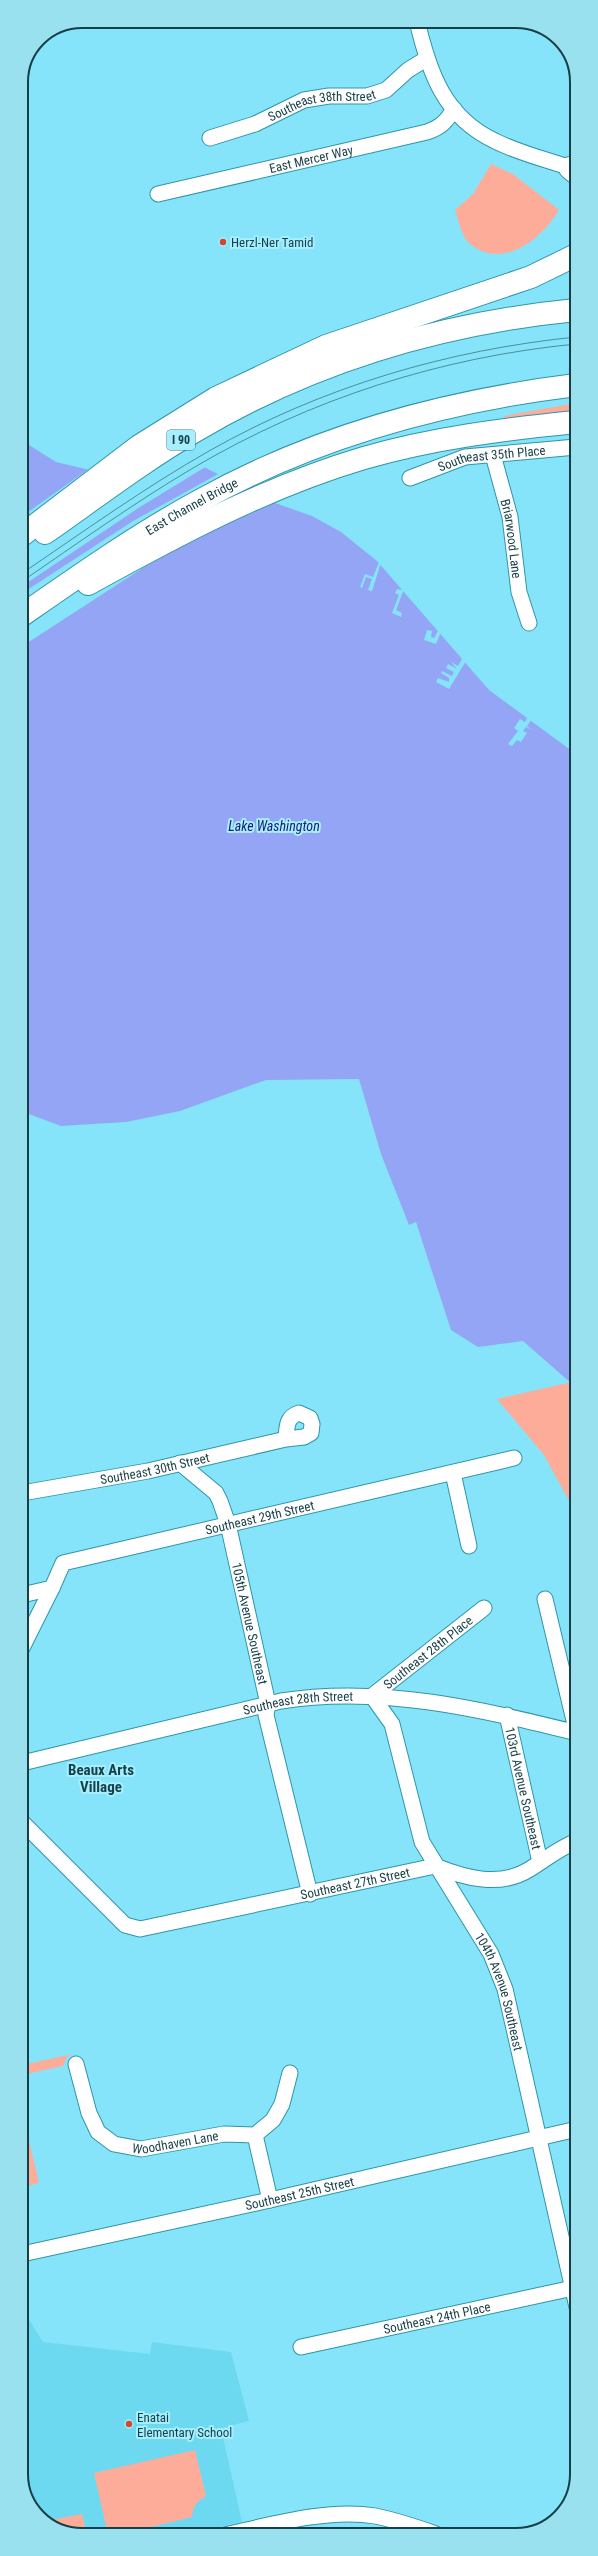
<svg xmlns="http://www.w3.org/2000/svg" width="598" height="2556" font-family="'Roboto Condensed',sans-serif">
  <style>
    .built { fill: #6dd9f0 }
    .green { fill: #feac9a }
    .water { fill: #93a5f4 }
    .pier { fill: #85e4f9 }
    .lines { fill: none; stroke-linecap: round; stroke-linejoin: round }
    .minor-casing { stroke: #3095a8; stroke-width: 17 }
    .highway-casing { stroke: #3095a8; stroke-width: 24 }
    .minor { stroke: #fff; stroke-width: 15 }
    .highway { stroke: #fff; stroke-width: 22 }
    .tram { stroke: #4b8e9c; stroke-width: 1 }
    .poi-dot { fill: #d3482c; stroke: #a5efff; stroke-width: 1.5 }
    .labels { text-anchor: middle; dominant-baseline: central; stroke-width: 4; stroke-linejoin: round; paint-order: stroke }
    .shield { fill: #a5efff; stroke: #41747e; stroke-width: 1 }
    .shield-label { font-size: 12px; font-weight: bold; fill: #163f47 }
    .street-label { font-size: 13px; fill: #163f47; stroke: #a5efff }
    .poi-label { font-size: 13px; fill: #163f47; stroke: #a5efff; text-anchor: start }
    .water-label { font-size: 14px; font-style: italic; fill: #1a1872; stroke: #a5efff }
    .quarter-label { font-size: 15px; font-weight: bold; fill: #163f47; stroke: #a5efff }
    .rim { fill: none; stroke: #163f47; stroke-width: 2 }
  </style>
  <rect width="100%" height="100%" fill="#85e4f9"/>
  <polygon class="built" points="22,2309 43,2342 150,2354 152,2342 231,2352 249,2421 221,2428 242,2522 181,2535 78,2535 42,2520 22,2486"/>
  <g class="green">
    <path d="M491,164L513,174L559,210C541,240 501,272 468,242C462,236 458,219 455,210L473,194Z"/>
    <polygon points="576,403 576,415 505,422 504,416"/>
    <polygon points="572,1382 576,1390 577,1515 544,1455 497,1399"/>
    <polygon points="73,2054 67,2057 63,2066 22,2075 22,2065"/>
    <polygon points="22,2111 39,2183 22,2187"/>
    <path d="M195,2450L206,2496C196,2502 193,2506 192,2517L118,2535H108L94,2473Z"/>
    <polygon points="82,2514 87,2535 78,2535 45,2521"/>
  </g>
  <polygon class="water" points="21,440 56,462 132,480 202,466 275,503 312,516 341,532 377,561 489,690 576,754 576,1393 571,1383 523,1341 478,1347 451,1330 416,1222 409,1225 381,1154 359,1079 266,1080 180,1111 126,1122 61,1126 21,1111"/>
  <g class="pier">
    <polygon points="201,464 207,466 140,507 21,587 21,517 90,468 132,478"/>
    <polygon points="220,473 277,502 211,531 146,566 21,647 21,594 133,521"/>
    <polygon points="379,562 381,563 372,591 368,590 372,579 366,577 362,588 360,587 365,574 373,577"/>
    <polygon points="402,587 404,589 396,610 402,613 401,617 392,613 399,595 395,593 397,589 401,590"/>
    <polygon points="439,629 441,632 436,644 424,640 427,630 432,631 431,637 434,638"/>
    <polygon points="463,657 466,661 449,689 436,682 438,678 449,682 449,678 441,673 442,671 452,676 454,672 446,668 448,664 457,669 451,662 458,666"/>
    <polygon points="528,716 532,719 527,726 532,730 526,727 523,731 527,733 521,742 517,740 512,746 508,744 518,731 514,728 520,719 525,722"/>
  </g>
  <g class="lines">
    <defs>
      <g id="minor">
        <path d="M417,21C429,72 444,117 495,141C521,154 549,160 576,170"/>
        <path id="s1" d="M210,138L255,124L304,100L329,96H367L386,90L408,70L426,59"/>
        <path id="s2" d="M158,194L427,132C441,127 446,122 454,109"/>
        <path id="s3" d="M493,455L510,517L519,592L529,623"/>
        <path id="s4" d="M410,478L465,457L576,447"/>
        <path id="s5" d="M180,1463L216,1493L220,1501L228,1524L268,1704L266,1715L310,1894"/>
        <polyline points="453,1473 469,1546"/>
        <path id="s6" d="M22,1493L148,1471L286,1439L304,1437L311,1433L312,1424L310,1418L299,1413C286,1417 287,1427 286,1439"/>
        <path id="s7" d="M22,1595L52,1588L63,1563L514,1458"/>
        <polyline points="22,1648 52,1588"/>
        <path id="s8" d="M372,1696L392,1724L422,1842L491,1954L505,1989L577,2307"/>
        <path id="s9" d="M372,1696L484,1608"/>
        <path id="s10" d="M507,1715L540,1862"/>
        <path id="s11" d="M22,1763L281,1701C380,1685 480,1709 577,1733L545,1599"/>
        <path id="s12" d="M22,1822L125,1925L140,1929L435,1866C465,1878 500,1888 530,1869C546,1859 559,1848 577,1841"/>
        <path id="s13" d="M76,2064L89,2113L98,2132L114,2144L141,2149L224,2134L255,2135L273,2120L282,2104L290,2073"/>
        <polyline points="255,2135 270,2200"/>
        <path id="s14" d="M22,2254L270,2200L577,2129"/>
        <path id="s15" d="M301,2347L573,2288"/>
        <path d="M225,2535C270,2525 329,2508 375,2516C396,2520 416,2527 436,2534"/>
      </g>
      <g id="highway">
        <polyline points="570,168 576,173"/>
        <path d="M45,533C94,499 143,461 195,431C311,362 442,323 576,310"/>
        <polyline points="21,536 139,446 216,398 326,346 531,277 576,255"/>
        <path d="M88,584C177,535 266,487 364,458C433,438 505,429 576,422"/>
        <path id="s16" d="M21,616C80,575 138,534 201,500C316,436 446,401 576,385"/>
      </g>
    </defs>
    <use href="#minor" class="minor-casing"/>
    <use href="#highway" class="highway-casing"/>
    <use href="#minor" class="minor"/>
    <use href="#highway" class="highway"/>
    <g class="tram">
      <path d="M21,574C83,532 144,488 209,451C322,387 447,350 576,337"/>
      <path d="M21,582C78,543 134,503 193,468C310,399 441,357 576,344"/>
    </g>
  </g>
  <g class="poi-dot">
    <circle cx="223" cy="242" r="4"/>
    <circle cx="129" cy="2424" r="4"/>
  </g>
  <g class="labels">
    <rect class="shield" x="167" y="430" width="28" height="20" rx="3"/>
    <g class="shield-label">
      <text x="181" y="440">I 90</text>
    </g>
    <g class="street-label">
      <text stroke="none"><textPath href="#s1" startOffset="118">Southeast 38th Street</textPath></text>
      <text stroke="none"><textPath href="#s2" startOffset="157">East Mercer Way</textPath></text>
      <text stroke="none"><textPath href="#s4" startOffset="85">Southeast 35th Place</textPath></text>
      <text stroke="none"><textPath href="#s16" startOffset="203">East Channel Bridge</textPath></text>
      <text stroke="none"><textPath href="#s3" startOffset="86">Briarwood Lane</textPath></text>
      <text stroke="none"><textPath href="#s6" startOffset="135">Southeast 30th Street</textPath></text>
      <text stroke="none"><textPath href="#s7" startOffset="260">Southeast 29th Street</textPath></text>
      <text stroke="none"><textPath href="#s5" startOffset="182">105th Avenue Southeast</textPath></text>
      <text stroke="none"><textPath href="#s9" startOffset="71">Southeast 28th Place</textPath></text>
      <text stroke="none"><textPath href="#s11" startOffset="283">Southeast 28th Street</textPath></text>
      <text stroke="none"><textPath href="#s10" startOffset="75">103rd Avenue Southeast</textPath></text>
      <text stroke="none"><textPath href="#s12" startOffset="381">Southeast 27th Street</textPath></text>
      <text stroke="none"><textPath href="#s8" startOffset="326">104th Avenue Southeast</textPath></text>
      <text stroke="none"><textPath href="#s13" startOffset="154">Woodhaven Lane</textPath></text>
      <text stroke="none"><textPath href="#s14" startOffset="284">Southeast 25th Street</textPath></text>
      <text stroke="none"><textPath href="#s15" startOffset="139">Southeast 24th Place</textPath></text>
    </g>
    <g class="poi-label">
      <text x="231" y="242">Herzl-Ner Tamid</text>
      <text x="137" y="2417">Enatai<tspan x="137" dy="15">Elementary School</tspan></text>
    </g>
    <g class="water-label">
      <text x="274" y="826">Lake Washington</text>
    </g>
    <g class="quarter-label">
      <text x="101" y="1770">Beaux Arts<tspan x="101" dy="17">Village</tspan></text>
    </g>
  </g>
  <path d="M0 0H598V2556H0ZM82 28H516A54 54 0 0 1 570 82V2474A54 54 0 0 1 516 2528H82A54 54 0 0 1 28 2474V82A54 54 0 0 1 82 28Z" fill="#9ae1f0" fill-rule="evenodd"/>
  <path class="rim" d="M82 28H516A54 54 0 0 1 570 82V2474A54 54 0 0 1 516 2528H82A54 54 0 0 1 28 2474V82A54 54 0 0 1 82 28Z"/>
</svg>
